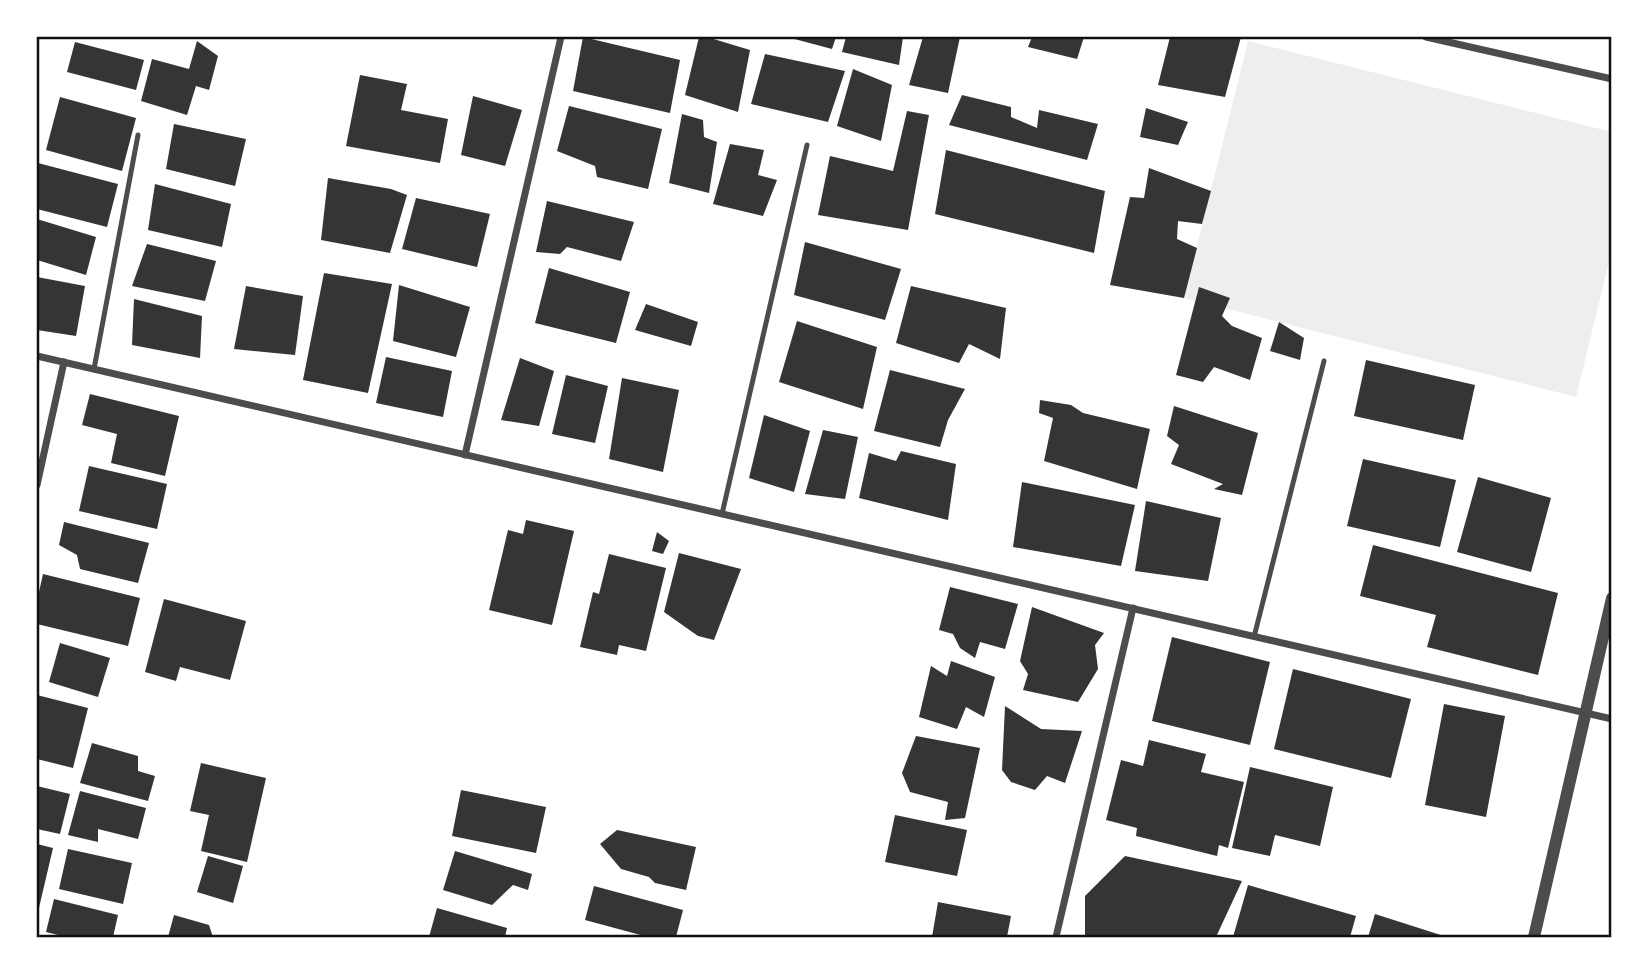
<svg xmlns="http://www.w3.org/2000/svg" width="1649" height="974" font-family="'Roboto Condensed',sans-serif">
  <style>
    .green { fill: #eee }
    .building { fill: #353535 }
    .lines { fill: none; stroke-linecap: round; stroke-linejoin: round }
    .service { stroke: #4c4c4c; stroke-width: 5 }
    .minor { stroke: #4c4c4c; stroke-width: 7 }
    .tertiary { stroke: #4c4c4c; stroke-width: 12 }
    .neatline { fill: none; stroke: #111; stroke-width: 2.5 }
  </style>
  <rect width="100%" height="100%" fill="#fff"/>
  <polygon class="green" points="1248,41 1612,132 1612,250 1576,397 1184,298"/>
  <g class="building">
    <polygon points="583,37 680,60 670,113 573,91"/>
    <polygon points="699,37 707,37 750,50 738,112 685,95"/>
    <polygon points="787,37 836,37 832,49"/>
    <polygon points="846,37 903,37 899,65 842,52"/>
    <polygon points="923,37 960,37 948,93 909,85"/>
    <polygon points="1032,37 1084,37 1077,59 1028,47"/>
    <polygon points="1170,37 1241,37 1225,97 1158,85"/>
    <polygon points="197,41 218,56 209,90 196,86 187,115 141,101 152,59 189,69"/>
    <polygon points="75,42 144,60 136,90 67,72"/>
    <polygon points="765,54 845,71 828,122 751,104"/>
    <polygon points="853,69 892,85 881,141 837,126"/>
    <polygon points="360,75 407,84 401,110 448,119 440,163 346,146"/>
    <polygon points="962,95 1011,107 1011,117 1037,128 1039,110 1098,124 1087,160 949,125"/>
    <polygon points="473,96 522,110 505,166 461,155"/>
    <polygon points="60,97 136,118 122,171 46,150"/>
    <polygon points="569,106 662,129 648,189 597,177 595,166 557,151"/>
    <polygon points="1146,108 1188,122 1178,145 1140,137"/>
    <polygon points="907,111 929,115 908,230 818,215 830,156 893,171"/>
    <polygon points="682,114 703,120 704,137 717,142 709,193 669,183"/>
    <polygon points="174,124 246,139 235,186 166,169"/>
    <polygon points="730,144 764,150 758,175 777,180 763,216 713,204"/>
    <polygon points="946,150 1105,191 1094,253 935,214"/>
    <polygon points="38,163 118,184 107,227 37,209"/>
    <polygon points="1149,168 1211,191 1202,224 1178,221 1177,239 1197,248 1184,298 1110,285 1130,197 1144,198"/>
    <polygon points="328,178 391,189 407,195 390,253 321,240"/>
    <polygon points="155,184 231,204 222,247 148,230"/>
    <polygon points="416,198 490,214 477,267 402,249"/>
    <polygon points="547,201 634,222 621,261 567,247 560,254 536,252"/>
    <polygon points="37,219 96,237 86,275 37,260"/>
    <polygon points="805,242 901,269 885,320 794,295"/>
    <polygon points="147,244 216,261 205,301 132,286"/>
    <polygon points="549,268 630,292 616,343 535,323"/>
    <polygon points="324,273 392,284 368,393 303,380"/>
    <polygon points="37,277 85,286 76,336 37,330"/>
    <polygon points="399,285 470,307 456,357 393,341"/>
    <polygon points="246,286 303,296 295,355 234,349"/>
    <polygon points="911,286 1006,308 1000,359 969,344 959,363 896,343"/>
    <polygon points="1199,287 1230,298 1222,316 1232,326 1262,338 1250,380 1214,367 1203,382 1176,375"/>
    <polygon points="134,299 202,316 200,358 132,345"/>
    <polygon points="646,304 698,322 691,346 635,330"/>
    <polygon points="797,321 877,347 863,409 779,382"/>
    <polygon points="1279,322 1304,338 1300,360 1270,351"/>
    <polygon points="386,357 452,371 443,417 376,403"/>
    <polygon points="520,358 554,371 539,426 501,420"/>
    <polygon points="1366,360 1475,385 1463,440 1354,416"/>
    <polygon points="890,370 965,389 948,420 940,447 874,431"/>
    <polygon points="566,375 608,386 595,443 552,434"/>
    <polygon points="622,378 679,390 663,472 609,459"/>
    <polygon points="90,394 179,416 165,476 111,463 117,434 82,425"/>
    <polygon points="1040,400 1071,405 1083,413 1150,429 1137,489 1044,461 1053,418 1039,413"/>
    <polygon points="1174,406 1258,433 1242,495 1214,489 1223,484 1171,464 1179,445 1167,436"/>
    <polygon points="764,415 810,431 794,492 749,478"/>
    <polygon points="823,430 858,437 845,499 805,494"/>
    <polygon points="901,451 956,464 948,520 859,498 869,453 896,461"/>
    <polygon points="1363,459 1456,480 1440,547 1347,526"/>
    <polygon points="89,466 167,484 157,529 79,511"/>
    <polygon points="1478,477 1551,498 1531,572 1457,552"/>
    <polygon points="1022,482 1135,505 1121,566 1013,547"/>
    <polygon points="1146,501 1221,518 1208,581 1135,571"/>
    <polygon points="526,520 574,531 552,625 489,610 508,530 523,534"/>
    <polygon points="64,522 149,543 138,583 80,569 77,555 59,545"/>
    <polygon points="657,532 669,541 663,554 652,551"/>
    <polygon points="1373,545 1558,593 1538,675 1427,647 1436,615 1360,596"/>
    <polygon points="679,553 741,569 714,640 698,636 664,612"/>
    <polygon points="609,554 666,568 646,651 619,645 617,655 580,647 593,592 599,594"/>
    <polygon points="43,574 140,598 128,646 37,624 37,601"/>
    <polygon points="950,587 1018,604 1005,649 980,642 975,658 960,648 953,634 939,630"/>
    <polygon points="164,599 246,621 230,680 180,667 176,681 145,672"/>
    <polygon points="1032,607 1104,633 1095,645 1098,669 1078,702 1023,690 1028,674 1020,661"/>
    <polygon points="1172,637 1270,662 1250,745 1152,721"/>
    <polygon points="60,643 110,658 98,697 49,682"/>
    <polygon points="951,661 995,677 984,717 966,707 957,729 919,717 931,666 947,676"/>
    <polygon points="1293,669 1411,699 1391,778 1274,749"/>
    <polygon points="37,695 88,708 73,768 37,759"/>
    <polygon points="1444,704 1505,716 1486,817 1425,805"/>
    <polygon points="1005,706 1041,729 1082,731 1065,783 1047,776 1035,790 1011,782 1002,770"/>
    <polygon points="916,736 980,748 965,818 945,820 948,802 910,792 902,773"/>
    <polygon points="1149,740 1206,754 1201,772 1244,782 1228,848 1219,845 1217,856 1136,836 1137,828 1106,820 1121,760 1143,766"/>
    <polygon points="92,743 138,756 138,771 155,776 148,801 80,783"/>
    <polygon points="201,763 266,778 247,862 201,851 209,815 190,811"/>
    <polygon points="1250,767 1333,787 1320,846 1275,835 1270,856 1232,848"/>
    <polygon points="37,786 70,794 60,834 37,829"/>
    <polygon points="461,790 546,807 536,853 452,836"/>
    <polygon points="80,791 146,808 138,839 98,829 98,842 68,835"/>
    <polygon points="895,815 967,830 957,876 885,862"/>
    <polygon points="617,830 696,847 686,890 655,883 649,877 621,869 600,844"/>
    <polygon points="37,844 53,848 38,912 37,912"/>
    <polygon points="68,849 132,863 123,904 59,889"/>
    <polygon points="455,851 532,874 528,890 513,885 492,905 443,890"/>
    <polygon points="208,856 243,866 233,903 197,892"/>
    <polygon points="1125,856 1242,881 1216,937 1085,937 1085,896"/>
    <polygon points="1248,885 1356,916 1350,937 1233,937"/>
    <polygon points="594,886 683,910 676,937 648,937 585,920"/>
    <polygon points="54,899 118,915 113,937 66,937 46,932"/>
    <polygon points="938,902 1011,916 1007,937 932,937"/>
    <polygon points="437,908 507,928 505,937 429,937"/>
    <polygon points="1375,914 1447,937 1368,937"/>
    <polygon points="174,915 209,925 213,937 168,937"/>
  </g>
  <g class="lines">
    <g class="service">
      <polyline points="94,369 138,135"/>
      <polyline points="722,514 807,145"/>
      <polyline points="1254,637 1324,361"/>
    </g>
    <g class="minor">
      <polyline points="1426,37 1612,79"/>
      <polyline points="37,356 1612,719"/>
      <polyline points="465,455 561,37"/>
      <polyline points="37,485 64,362"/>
      <polyline points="1056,937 1133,608"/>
    </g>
    <polyline class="tertiary" points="1534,937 1612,598"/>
  </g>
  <rect width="1649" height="974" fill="none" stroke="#ffffff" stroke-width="77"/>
  <rect x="38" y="38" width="1572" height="898" class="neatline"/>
</svg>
